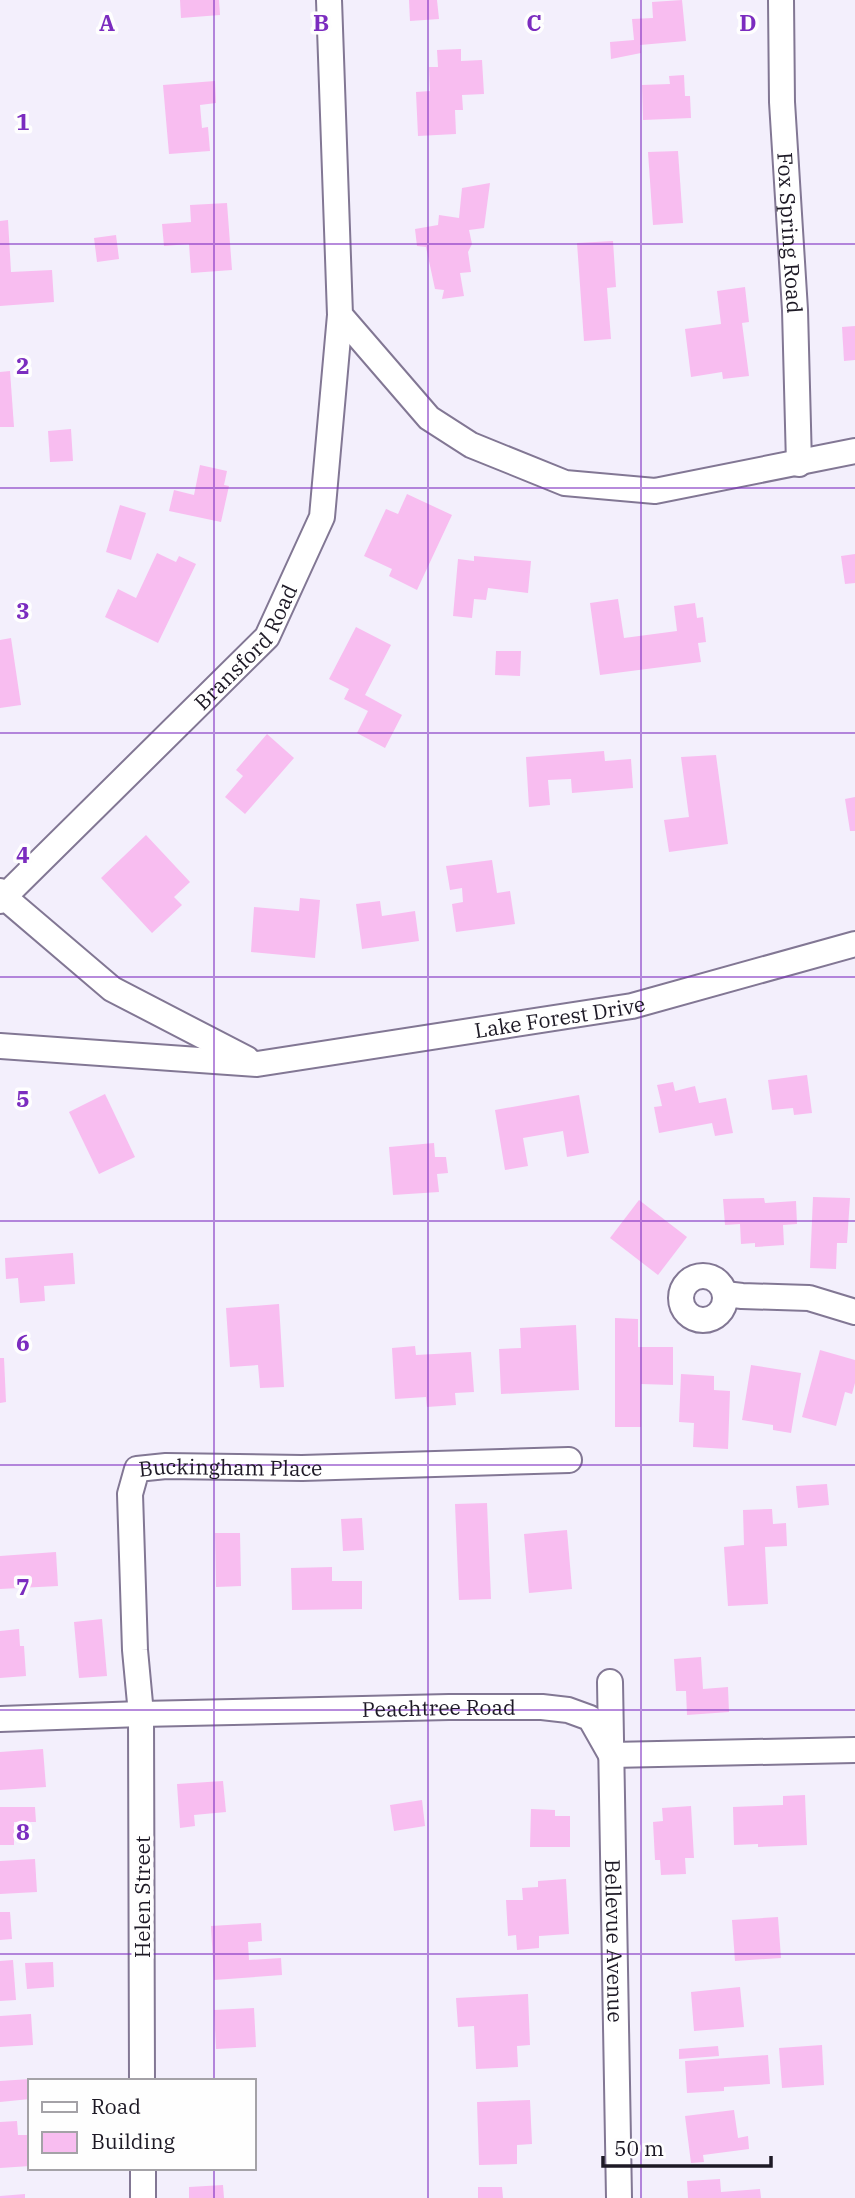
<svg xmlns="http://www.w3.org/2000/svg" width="855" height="2198" font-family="'IBM Plex Serif',serif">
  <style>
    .building { fill: #f8bdf0 }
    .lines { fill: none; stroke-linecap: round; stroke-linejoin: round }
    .minor-casing { stroke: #827794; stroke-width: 28 }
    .minor { stroke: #fff; stroke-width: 24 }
    .grid { fill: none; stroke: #7b2cbf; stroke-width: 2; stroke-opacity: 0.55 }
    .labels { text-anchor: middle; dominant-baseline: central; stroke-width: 7; stroke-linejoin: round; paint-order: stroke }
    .street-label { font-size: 21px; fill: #1d1925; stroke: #fefefe }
    .grid-label { font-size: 23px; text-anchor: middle; font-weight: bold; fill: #7b2cbf; stroke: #fefefe; stroke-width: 7; stroke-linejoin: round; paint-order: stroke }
  </style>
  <rect width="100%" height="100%" fill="#f3effc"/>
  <g class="building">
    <polygon points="180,0 219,0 220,15 181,18"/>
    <polygon points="409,0 437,0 439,19 410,21"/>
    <polygon points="682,0 686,41 640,45 641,53 611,59 610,42 634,40 632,19 653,18 652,2"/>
    <polygon points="461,49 461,61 482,60 484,94 462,95 463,110 455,110 456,134 418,136 416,92 430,91 429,67 438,67 437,50"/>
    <polygon points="684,75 685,96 690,96 691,118 643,120 642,85 670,84 669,76"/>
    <polygon points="215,81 216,103 200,105 202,128 208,127 210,151 169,154 163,85"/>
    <polygon points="678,151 683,223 653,225 648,152"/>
    <polygon points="490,183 484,228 469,230 472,244 468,252 471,272 460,273 464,296 442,299 444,290 435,289 426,247 417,246 415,229 438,225 439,215 459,218 462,188"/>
    <polygon points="227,203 232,270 191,273 189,244 164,246 162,224 191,222 190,205"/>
    <polygon points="8,220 11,272 52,270 54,302 0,306 0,221"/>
    <polygon points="116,235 119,259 97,262 94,238"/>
    <polygon points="613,241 616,287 607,288 611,339 584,341 577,243"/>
    <polygon points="745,287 749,322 742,323 749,376 723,379 722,372 691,377 685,329 721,324 717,291"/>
    <polygon points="855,326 855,360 844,361 842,327"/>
    <polygon points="10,371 14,427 0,427 0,372"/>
    <polygon points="71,429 73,461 50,462 48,431"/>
    <polygon points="200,465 227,471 224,485 229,486 221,522 169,511 174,490 194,495"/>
    <polygon points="407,494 452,515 417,590 389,576 392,569 364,556 386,509 398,514"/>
    <polygon points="120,505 146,513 131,560 106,552"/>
    <polygon points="157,553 176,562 179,556 196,564 158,643 105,617 118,589 136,598"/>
    <polygon points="855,554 855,583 845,584 841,556"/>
    <polygon points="474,556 531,561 528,593 488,588 486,600 474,599 472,618 453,616 458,559 474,561"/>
    <polygon points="618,599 624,638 677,631 674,606 695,603 697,618 703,617 706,642 698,643 701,662 600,675 590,603"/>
    <polygon points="356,627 391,645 365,695 402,715 385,748 357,733 368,711 344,699 349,689 329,679"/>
    <polygon points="11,638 21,705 0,708 0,640"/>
    <polygon points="496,651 521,651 520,676 495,675"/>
    <polygon points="267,734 294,758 245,814 225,797 243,776 236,770"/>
    <polygon points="604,751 605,761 631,759 633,788 572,793 571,779 548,780 550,805 529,807 526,757"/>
    <polygon points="716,755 728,844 669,852 664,820 689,817 681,757"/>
    <polygon points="855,797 855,831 850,831 845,799"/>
    <polygon points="146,835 190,882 174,897 182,905 152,933 101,878"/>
    <polygon points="492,860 497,893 510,891 515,924 456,932 452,904 463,902 462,888 450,890 446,866"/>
    <polygon points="300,898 320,900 315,958 251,952 254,907 299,911"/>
    <polygon points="380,901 382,916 415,911 419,941 362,949 356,904"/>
    <polygon points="807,1075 812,1113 794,1115 793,1108 772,1110 768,1080"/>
    <polygon points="673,1082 675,1091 695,1086 699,1103 726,1098 733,1133 715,1136 712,1123 659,1133 654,1107 662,1106 657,1085"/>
    <polygon points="105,1094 135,1157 99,1174 69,1112"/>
    <polygon points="579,1095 589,1153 567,1157 563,1131 523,1138 528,1166 505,1170 495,1110"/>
    <polygon points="434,1143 435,1157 446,1157 448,1173 437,1174 439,1192 393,1195 389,1147"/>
    <polygon points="813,1197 850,1198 847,1243 837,1243 836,1269 810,1268"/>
    <polygon points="764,1198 765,1203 796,1201 797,1224 783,1225 784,1245 755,1247 755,1243 741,1244 740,1224 725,1225 723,1199"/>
    <polygon points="639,1200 687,1237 658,1275 610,1238"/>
    <polygon points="73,1253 75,1284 44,1286 45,1301 20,1303 18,1278 6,1279 5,1258"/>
    <polygon points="279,1304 284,1387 260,1388 258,1365 230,1367 226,1308"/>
    <polygon points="615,1318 638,1319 638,1347 673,1347 673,1385 641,1384 641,1427 615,1427"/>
    <polygon points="576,1325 579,1390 501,1394 499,1349 521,1348 520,1328"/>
    <polygon points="415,1346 416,1355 471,1352 474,1392 455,1393 456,1405 427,1407 426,1397 395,1399 392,1348"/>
    <polygon points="820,1350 855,1360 855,1383 852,1394 845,1392 836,1426 802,1417"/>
    <polygon points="0,1358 4,1358 6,1402 0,1403"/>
    <polygon points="751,1365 801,1373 791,1433 773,1430 773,1425 742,1420"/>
    <polygon points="681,1374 714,1376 714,1390 730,1391 728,1449 693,1447 694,1423 679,1422"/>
    <polygon points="827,1484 829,1505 798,1508 796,1486"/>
    <polygon points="487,1503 491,1599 459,1600 455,1504"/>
    <polygon points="772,1509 773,1524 786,1523 787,1546 765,1547 768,1604 728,1606 724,1547 744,1545 743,1510"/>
    <polygon points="362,1518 364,1550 343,1551 341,1519"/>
    <polygon points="567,1530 572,1589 529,1593 524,1534"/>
    <polygon points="215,1533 240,1533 241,1586 216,1587"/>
    <polygon points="56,1552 58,1586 0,1589 0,1556"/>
    <polygon points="332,1567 332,1581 362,1581 362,1609 292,1610 291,1568"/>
    <polygon points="102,1619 107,1676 79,1678 74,1622"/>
    <polygon points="19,1629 20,1646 24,1646 26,1676 0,1678 0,1631"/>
    <polygon points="701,1657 703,1689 728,1687 729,1712 687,1715 686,1691 676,1691 674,1659"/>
    <polygon points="43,1749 46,1787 0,1790 0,1752"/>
    <polygon points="223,1781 226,1812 194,1815 195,1826 180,1828 177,1784"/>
    <polygon points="805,1795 807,1845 758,1847 758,1844 734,1845 733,1807 783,1805 783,1796"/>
    <polygon points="422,1800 425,1826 394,1831 390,1805"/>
    <polygon points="691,1806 694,1858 685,1858 686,1874 661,1875 660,1860 655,1860 653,1822 663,1821 662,1808"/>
    <polygon points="0,1807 35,1807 36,1822 14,1822 14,1845 0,1845"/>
    <polygon points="531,1809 555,1810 555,1816 570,1816 570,1847 530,1847"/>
    <polygon points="35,1859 37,1892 0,1894 0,1861"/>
    <polygon points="566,1879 569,1934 539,1936 539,1948 517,1950 516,1935 508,1936 506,1900 523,1900 522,1888 538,1887 538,1881"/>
    <polygon points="0,1912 10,1912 12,1939 0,1940"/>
    <polygon points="778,1917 781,1958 735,1961 732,1920"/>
    <polygon points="261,1923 262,1941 248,1942 249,1960 281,1958 282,1975 214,1980 211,1926"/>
    <polygon points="13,1960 16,2000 0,2001 0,1961"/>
    <polygon points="53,1962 54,1987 27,1989 25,1963"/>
    <polygon points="740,1987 744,2027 694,2031 691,1992"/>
    <polygon points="528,1994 530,2045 517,2046 518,2067 476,2069 474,2026 458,2027 456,1998"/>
    <polygon points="254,2008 256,2047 216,2049 214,2010"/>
    <polygon points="31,2014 33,2045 0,2047 0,2016"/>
    <polygon points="822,2045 824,2085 782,2088 779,2048"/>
    <polygon points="718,2046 719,2056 679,2059 679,2049"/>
    <polygon points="768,2055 770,2084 724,2087 724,2091 687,2093 685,2061"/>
    <polygon points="30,2079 30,2099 0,2102 0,2081"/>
    <polygon points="530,2100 532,2144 517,2145 517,2164 479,2165 477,2102"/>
    <polygon points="734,2110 738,2138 748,2136 749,2149 703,2155 704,2162 691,2163 685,2116"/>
    <polygon points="17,2121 18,2135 30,2135 30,2166 0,2168 0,2122"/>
    <polygon points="720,2179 721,2192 760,2189 761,2198 688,2198 687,2181"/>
    <polygon points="223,2185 224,2198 189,2198 189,2187"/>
    <polygon points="478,2187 502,2187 503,2198 478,2198"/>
    <polygon points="25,2194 25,2198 0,2198 0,2196"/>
  </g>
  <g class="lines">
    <defs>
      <g id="minor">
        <polyline points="329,0 340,315 429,418 471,445 565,483 655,491 855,451"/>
        <path id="s1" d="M781,0L782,102L795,310L799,464"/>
        <polyline points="0,891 4,897 112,989 247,1059"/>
        <path id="s2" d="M0,901L267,637L322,517L340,315"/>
        <path id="s3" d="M0,1046L257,1064L632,1006L855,944"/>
        <circle cx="703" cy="1298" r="22"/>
        <polyline points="725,1294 742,1296 809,1298 855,1312"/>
        <path id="s4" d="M610,1682L619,2198"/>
        <path id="s5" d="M0,1719L141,1714L449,1707H542L568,1710L590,1718L611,1755L855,1750"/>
        <path id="s6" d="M142,2081L141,1714L135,1650L130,1494L137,1469L166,1466L302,1468L569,1460"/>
        <polyline points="143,2168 143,2198"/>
      </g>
    </defs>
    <use href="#minor" class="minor-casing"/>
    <use href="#minor" class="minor"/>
  </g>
  <path class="grid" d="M214,0V2081M428,0V2198M641,0V2198M0,244H855M0,488H855M0,733H855M0,977H855M0,1221H855M0,1465H855M0,1710H855M0,1954H855M214,2168V2198"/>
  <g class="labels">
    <g class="street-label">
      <text stroke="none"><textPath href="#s1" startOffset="233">Fox Spring Road</textPath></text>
      <text stroke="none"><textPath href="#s2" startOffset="355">Bransford Road</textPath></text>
      <text stroke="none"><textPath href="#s3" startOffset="564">Lake Forest Drive</textPath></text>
      <text stroke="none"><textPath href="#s6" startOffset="707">Buckingham Place</textPath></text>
      <text stroke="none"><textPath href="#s5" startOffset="439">Peachtree Road</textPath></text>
      <text transform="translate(142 1897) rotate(-90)">Helen Street</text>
      <text stroke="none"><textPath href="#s4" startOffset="259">Bellevue Avenue</textPath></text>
    </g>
  </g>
  <g class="grid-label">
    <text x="107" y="31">A</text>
    <text x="321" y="31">B</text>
    <text x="534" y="31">C</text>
    <text x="748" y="31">D</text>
    <text x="23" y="130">1</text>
    <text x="23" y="374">2</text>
    <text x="23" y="619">3</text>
    <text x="23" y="863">4</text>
    <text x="23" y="1107">5</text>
    <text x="23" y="1351">6</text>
    <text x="23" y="1595">7</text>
    <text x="23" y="1840">8</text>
  </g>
  <rect x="28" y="2079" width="228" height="91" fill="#fefefe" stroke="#a4a2a7" stroke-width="2"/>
  <rect x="42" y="2102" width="35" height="10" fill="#ffffff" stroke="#a4a2a7" stroke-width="2"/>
  <text x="91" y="2114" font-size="21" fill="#1d1925">Road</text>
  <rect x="42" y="2132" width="35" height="21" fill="#f8bdf0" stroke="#a4a2a7" stroke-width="2"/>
  <text x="91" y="2149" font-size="21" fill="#1d1925">Building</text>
  <path d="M603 2156v10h168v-10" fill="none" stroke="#1d1925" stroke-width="3.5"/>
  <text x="614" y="2156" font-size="21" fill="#1d1925" stroke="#fefefe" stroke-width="5" paint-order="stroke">50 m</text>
</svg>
